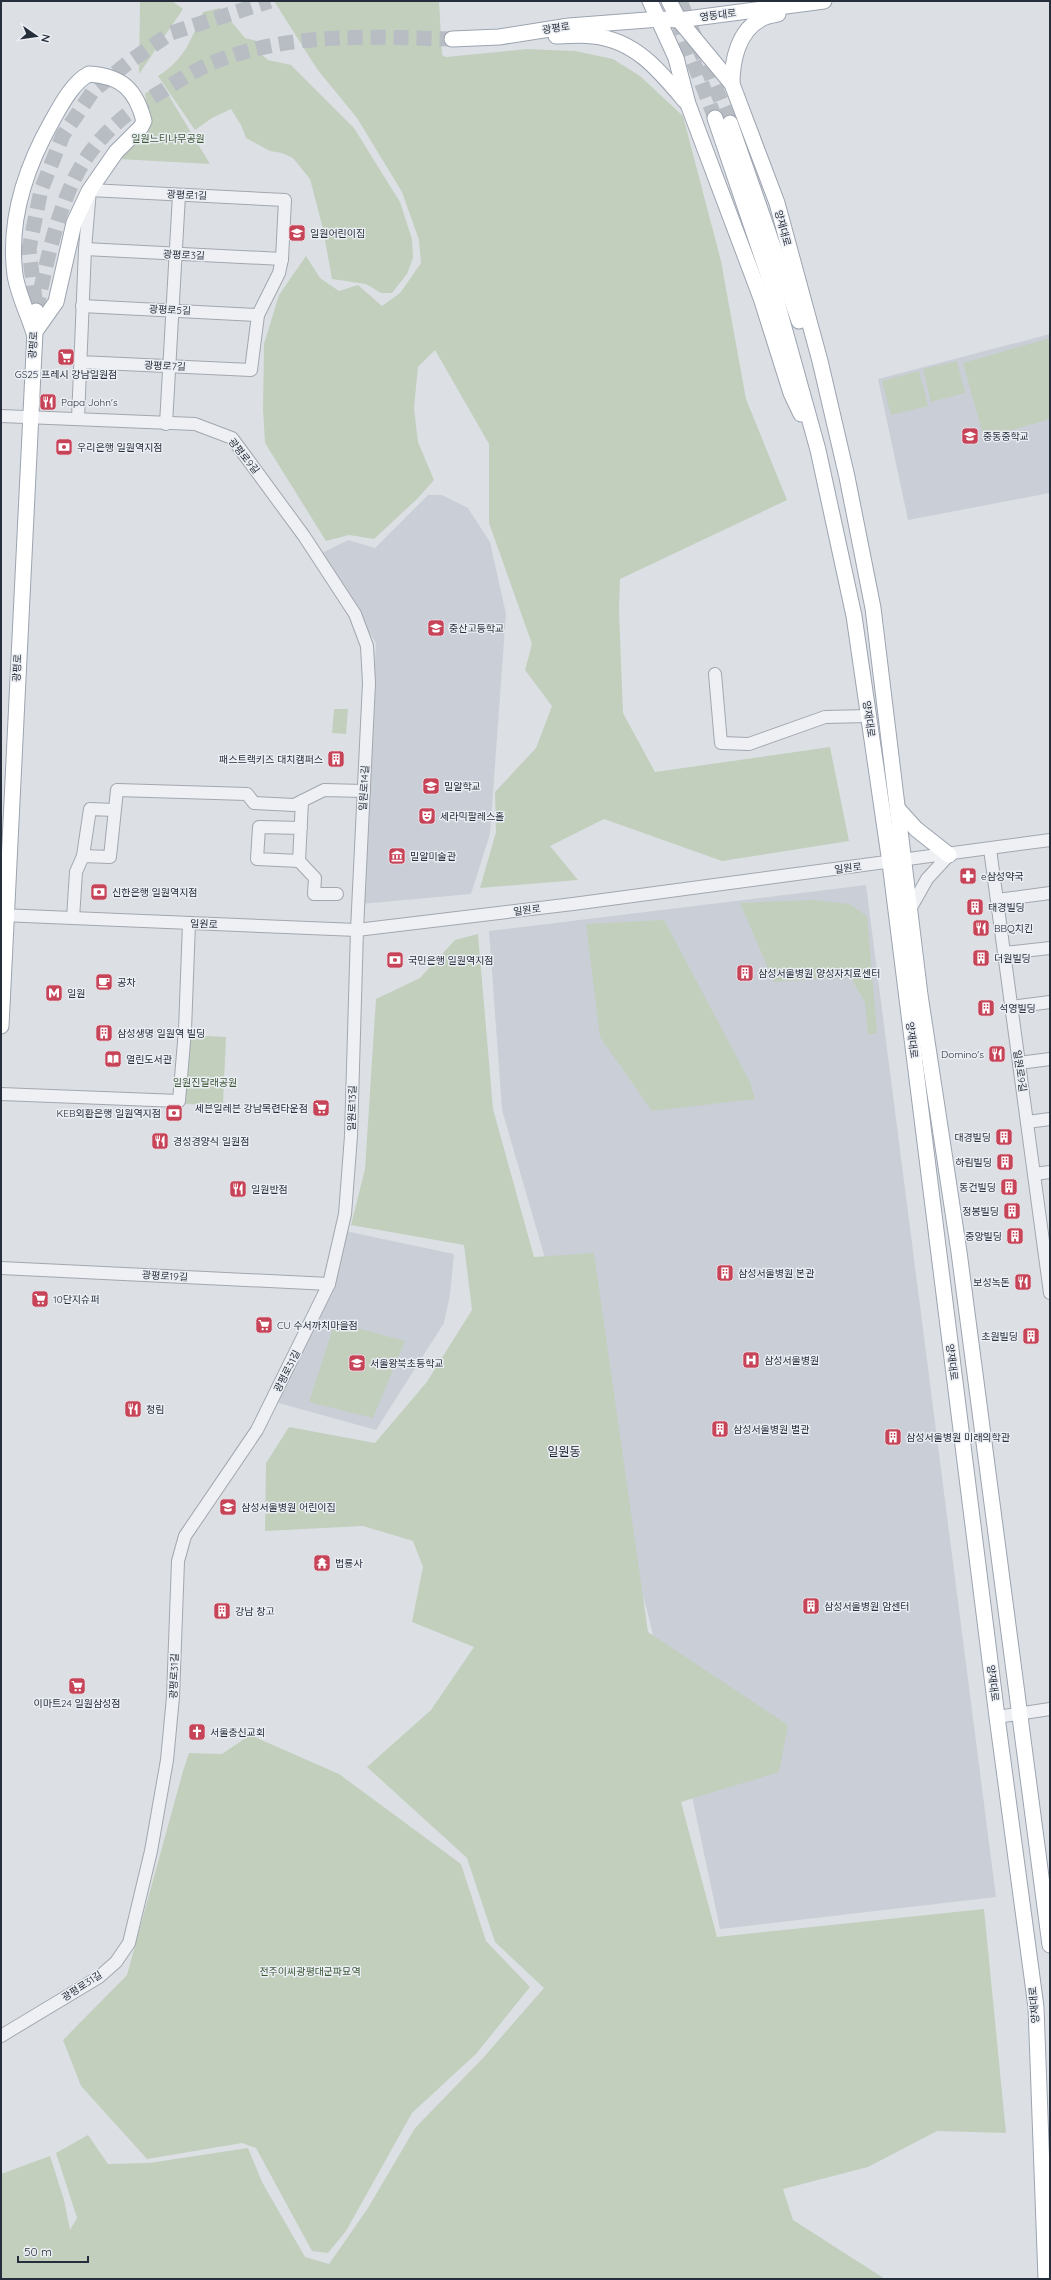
<svg xmlns="http://www.w3.org/2000/svg" width="1051" height="2280" font-family="Quicksand,'Noto Sans KR',sans-serif">
  <style>
    .built { fill: #cacfd7 }
    .green { fill: #c2cfbd }
    .lines { fill: none; stroke-linecap: round; stroke-linejoin: round }
    .major-tunnel { stroke: #b8bcc3; stroke-width: 15; stroke-dasharray: 15 8; stroke-linecap: butt }
    .minor-casing { stroke: #a2a7af; stroke-width: 14 }
    .major-casing { stroke: #9ca4b0; stroke-width: 17 }
    .minor { stroke: #eef0f4; stroke-width: 12 }
    .major { stroke: #fff; stroke-width: 15 }
    .labels { text-anchor: middle; dominant-baseline: central; stroke-width: 3; stroke-linejoin: round; paint-order: stroke }
    .street-label { font-size: 10px; fill: #262e3b; stroke: #ebeef3 }
    .park-label { font-size: 10px; fill: #3b5634; stroke: #ebeef3 }
    .poi-label { font-size: 10px; fill: #262e3b; stroke: #ebeef3; text-anchor: start }
    .quarter-label { font-size: 12px; fill: #191f2b; stroke: #ebeef3 }
  </style>
  <rect width="100%" height="100%" fill="#dce0e5"/>
  <g class="built">
    <polygon points="1050,334 1050,493 908,520 878,379"/>
    <polygon points="428,495 442,495 468,508 490,542 506,614 490,834 471,894 361,904 376,643 320,554 348,540 375,548"/>
    <polygon points="866,885 996,1897 720,1929 690,1787 647,1610 502,1110 489,931"/>
    <polygon points="345,1231 454,1254 450,1295 444,1323 376,1430 275,1402"/>
  </g>
  <g class="green">
    <polygon points="140,1 172,1 183,9 139,74"/>
    <polygon points="274,1 439,1 442,55 446,57 527,49 575,51 613,59 640,76 683,116 721,261 746,399 787,500 620,579 619,611 623,713 655,772 830,747 849,841 722,861 604,819 550,846 578,880 480,888 496,832 495,792 536,748 552,706 525,670 532,644 489,523 489,444 435,350 418,367 414,408 418,442 434,480 418,498 374,539 349,535 326,541 265,443 263,410 264,344 279,295 306,256 320,278 339,291 358,285 382,306 400,293 421,263 419,240 402,192 357,118 317,69"/>
    <path d="M220,8L245,38L257,41L261,54L268,60L291,65L354,128L400,202L412,239L413,258L407,274L392,293H381L366,284L332,279L323,229L310,179L293,158L282,153L270,151L246,138L241,125L231,109L212,118L195,130L158,76C186,58 190,41 203,12Z"/>
    <polygon points="163,86 210,164 119,159 149,128 145,93"/>
    <polygon points="1050,338 1050,419 984,438 963,363"/>
    <polygon points="957,361 965,393 931,402 923,369"/>
    <polygon points="919,371 928,406 891,415 882,381"/>
    <polygon points="334,709 348,709 346,734 332,733"/>
    <polygon points="813,900 849,904 867,916 877,1033 868,1035 865,1002 850,977 774,982 740,903"/>
    <polygon points="664,920 750,1082 755,1099 652,1111 600,1037 586,924"/>
    <polygon points="478,934 493,1109 534,1257 594,1253 648,1632 788,1725 779,1772 681,1802 717,1937 984,1909 1006,2133 937,2131 868,2167 783,2189 793,2220 885,2279 1,2279 1,2174 50,2156 64,2200 70,2230 77,2218 56,2153 88,2135 108,2164 149,2163 248,2148 262,2182 305,2257 329,2264 368,2208 415,2128 483,2058 544,1988 495,1942 467,1858 367,1767 431,1710 474,1647 412,1622 423,1567 413,1541 363,1526 265,1531 266,1463 289,1427 375,1443 426,1383 472,1310 464,1245 351,1225 365,1169 376,999 420,978 455,940"/>
    <polygon points="188,1035 226,1037 223,1105 184,1104"/>
    <polygon points="335,1322 405,1341 373,1418 309,1402"/>
    <polygon points="250,1735 339,1774 461,1864 486,1941 530,1987 476,2054 412,2113 346,2231 328,2253 312,2251 256,2148 242,2143 147,2159 81,2086 63,2040 127,1975 183,1771 189,1753 222,1754"/>
  </g>
  <g class="lines">
    <g class="major-tunnel">
      <polyline points="680,1 730,123"/>
      <polyline points="677,19 715,118"/>
      <polyline points="35,300 29,249 41,190 63,135 93,91 129,62 171,33 270,1"/>
      <path d="M36,311C47,261 59,196 89,154C110,125 133,108 164,90C182,78 202,66 222,59C298,32 374,37 452,39"/>
    </g>
    <defs>
      <g id="minor">
        <polyline points="85,249 282,259"/>
        <polyline points="82,306 258,315"/>
        <polyline points="1,416 195,424 232,438 304,536 355,614 367,646 369,683 357,930 351,1136 345,1214 329,1284 257,1430 185,1536 178,1561 173,1697 167,1760 151,1851 129,1943 116,1962 99,1977 1,2036"/>
        <polyline points="78,419 85,249 90,190 285,200 282,259 279,273 258,315 251,370 80,362"/>
        <polyline points="166,424 179,195"/>
        <polyline points="715,674 721,743 749,744 825,717 868,716"/>
        <polyline points="301,828 259,827 257,859 299,861 302,801"/>
        <polyline points="990,849 1050,1293"/>
        <polyline points="83,856 90,809 114,810"/>
        <polyline points="299,861 315,878 314,894 337,894"/>
        <polyline points="997,900 1050,893"/>
        <polyline points="909,911 927,879 949,855"/>
        <polyline points="1,915 357,930 573,904 1050,840"/>
        <polyline points="73,918 76,872 83,856 110,857 117,790 247,794 254,803 294,805 324,790 364,791"/>
        <polyline points="1004,953 1050,948"/>
        <polyline points="1011,1007 1050,1002"/>
        <polyline points="1019,1063 1050,1059"/>
        <polyline points="1,1094 179,1101 185,1030 189,923"/>
        <polyline points="1027,1122 1050,1119"/>
        <polyline points="1034,1174 1050,1172"/>
        <polyline points="1,1268 329,1284"/>
        <polyline points="997,1717 1050,1709"/>
      </g>
      <g id="major">
        <polyline points="650,1 676,58 688,104 761,298 791,393 801,414"/>
        <polyline points="669,1 679,20 732,84 777,203 820,361 847,477 873,608 920,995 959,1252 1050,1945"/>
        <path d="M556,36C568,36 581,34 593,36C635,40 660,71 685,101"/>
        <polyline points="452,39 499,37 569,26 660,19 679,20 824,1"/>
        <path d="M89,74C122,76 136,90 144,121L141,127L116,152L89,191L74,223L56,302L34,333C28,314 18,294 15,275C8,221 26,167 52,121C61,105 73,82 89,74Z"/>
        <path d="M732,84C732,61 738,31 761,19C766,16 773,15 778,14"/>
        <polyline points="715,118 775,295 818,450 854,616 890,863 997,1717 1036,2007 1046,2279"/>
        <polyline points="730,123 799,321"/>
        <polyline points="897,808 916,829 949,855"/>
        <polyline points="1,1026 36,311"/>
      </g>
    </defs>
    <use href="#minor" class="minor-casing"/>
    <use href="#major" class="major-casing"/>
    <use href="#minor" class="minor"/>
    <use href="#major" class="major"/>
  </g>
  <defs>
    <symbol id="school-square" viewBox="-11 -11 22 22"><rect x="-9" y="-9" width="18" height="18" rx="4" fill="#c74458" stroke="#ebeef3"/><path d="M0-5L7-2L0 1L-7-2ZM-4 1L0 2.5L4 1V4Q0 6-4 4Z" fill="#fff"/></symbol>
    <symbol id="supermarket-square" viewBox="-11 -11 22 22"><rect x="-9" y="-9" width="18" height="18" rx="4" fill="#c74458" stroke="#ebeef3"/><path d="M-6-5.5h2.5l.6 2H6L4.5 2H-2.5L-4.4-4H-6ZM-1.5 3.2a1.3 1.3 0 1 0 .1 0ZM3 3.2a1.3 1.3 0 1 0 .1 0Z" fill="#fff"/></symbol>
    <symbol id="restaurant-square" viewBox="-11 -11 22 22"><rect x="-9" y="-9" width="18" height="18" rx="4" fill="#c74458" stroke="#ebeef3"/><path d="M-5-6h1v4h1v-4h1v4h1v-4h1v5L-1.5 .5V6h-2V.5L-5-1ZM5-6V6H3V1.5H1.5Q1.5-4 5-6Z" fill="#fff"/></symbol>
    <symbol id="bank-square" viewBox="-11 -11 22 22"><rect x="-9" y="-9" width="18" height="18" rx="4" fill="#c74458" stroke="#ebeef3"/><path d="M-6-4H6V4H-6ZM0-2.3a2.3 2.3 0 1 0 0 4.6a2.3 2.3 0 1 0 0-4.6Z" fill="#fff"/></symbol>
    <symbol id="building-square" viewBox="-11 -11 22 22"><rect x="-9" y="-9" width="18" height="18" rx="4" fill="#c74458" stroke="#ebeef3"/><path d="M-4-6H4V6H1V3H-1V6H-4ZM-2.5-4.3h1.7v1.8h-1.7ZM.8-4.3h1.7v1.8H.8ZM-2.5-1h1.7V.8h-1.7ZM.8-1h1.7V.8H.8Z" fill="#fff"/></symbol>
    <symbol id="theatre-square" viewBox="-11 -11 22 22"><rect x="-9" y="-9" width="18" height="18" rx="4" fill="#c74458" stroke="#ebeef3"/><path d="M-5-5.5Q0-4 5-5.5V0Q5 5 0 6Q-5 5-5 0ZM-3.3-2.5H-1v1.5H-3.3ZM1-2.5H3.3v1.5H1ZM-2.8 1Q0 5.5 2.8 1Z" fill="#fff"/></symbol>
    <symbol id="museum-square" viewBox="-11 -11 22 22"><rect x="-9" y="-9" width="18" height="18" rx="4" fill="#c74458" stroke="#ebeef3"/><path d="M0-6L6-3V-2H-6V-3ZM-5-1h2V3h-2ZM-1-1h2V3h-2ZM3-1h2V3H3ZM-6 4H6V6H-6Z" fill="#fff"/></symbol>
    <symbol id="pharmacy-square" viewBox="-11 -11 22 22"><rect x="-9" y="-9" width="18" height="18" rx="4" fill="#c74458" stroke="#ebeef3"/><path d="M-2-6h4v4h4v4h-4v4h-4v-4h-4v-4h4Z" fill="#fff"/></symbol>
    <symbol id="cafe-square" viewBox="-11 -11 22 22"><rect x="-9" y="-9" width="18" height="18" rx="4" fill="#c74458" stroke="#ebeef3"/><path d="M-5.5-4.5H6V0H3Q3 3.5 0 3.5H-2.5Q-5.5 3.5-5.5 0ZM3-3.2v2h1.7v-2ZM-6 4.5H4V6H-6Z" fill="#fff"/></symbol>
    <symbol id="metro-square" viewBox="-11 -11 22 22"><rect x="-9" y="-9" width="18" height="18" rx="4" fill="#c74458" stroke="#ebeef3"/><path d="M-5.5 5V-5H-3L0 0L3-5H5.5V5H3V-.5L0 4L-3-.5V5Z" fill="#fff"/></symbol>
    <symbol id="library-square" viewBox="-11 -11 22 22"><rect x="-9" y="-9" width="18" height="18" rx="4" fill="#c74458" stroke="#ebeef3"/><path d="M-6-4Q-3-5.5-.7-3.5V5Q-3 3-6 4ZM6-4Q3-5.5 .7-3.5V5Q3 3 6 4Z" fill="#fff"/></symbol>
    <symbol id="hospital-square" viewBox="-11 -11 22 22"><rect x="-9" y="-9" width="18" height="18" rx="4" fill="#c74458" stroke="#ebeef3"/><path d="M-5-5h3v3.5h4V-5h3V5h-3V1.5h-4V5h-3Z" fill="#fff"/></symbol>
    <symbol id="temple-square" viewBox="-11 -11 22 22"><rect x="-9" y="-9" width="18" height="18" rx="4" fill="#c74458" stroke="#ebeef3"/><path d="M0-6L5-2H3V0L6.5 2.5H4V6H1.5V3h-3V6H-4V2.5H-6.5L-3 0V-2H-5Z" fill="#fff"/></symbol>
    <symbol id="church-square" viewBox="-11 -11 22 22"><rect x="-9" y="-9" width="18" height="18" rx="4" fill="#c74458" stroke="#ebeef3"/><path d="M-1.2-6h2.4v3.5h3.3v2.4h-3.3V6h-2.4V-.1h-3.3v-2.4h3.3Z" fill="#fff"/></symbol>
  </defs>
  <g fill-rule="evenodd">
    <use href="#school-square" x="287" y="223" width="20" height="20"/>
    <use href="#supermarket-square" x="56" y="347" width="20" height="20"/>
    <use href="#restaurant-square" x="38" y="392" width="20" height="20"/>
    <use href="#school-square" x="960" y="426" width="20" height="20"/>
    <use href="#bank-square" x="54" y="437" width="20" height="20"/>
    <use href="#school-square" x="426" y="618" width="20" height="20"/>
    <use href="#building-square" x="326" y="749" width="20" height="20"/>
    <use href="#school-square" x="421" y="776" width="20" height="20"/>
    <use href="#theatre-square" x="417" y="806" width="20" height="20"/>
    <use href="#museum-square" x="387" y="846" width="20" height="20"/>
    <use href="#pharmacy-square" x="958" y="866" width="20" height="20"/>
    <use href="#bank-square" x="89" y="882" width="20" height="20"/>
    <use href="#building-square" x="965" y="897" width="20" height="20"/>
    <use href="#restaurant-square" x="971" y="918" width="20" height="20"/>
    <use href="#building-square" x="971" y="948" width="20" height="20"/>
    <use href="#bank-square" x="385" y="950" width="20" height="20"/>
    <use href="#building-square" x="735" y="963" width="20" height="20"/>
    <use href="#cafe-square" x="94" y="972" width="20" height="20"/>
    <use href="#metro-square" x="44" y="983" width="20" height="20"/>
    <use href="#building-square" x="976" y="998" width="20" height="20"/>
    <use href="#building-square" x="94" y="1023" width="20" height="20"/>
    <use href="#restaurant-square" x="987" y="1044" width="20" height="20"/>
    <use href="#library-square" x="103" y="1049" width="20" height="20"/>
    <use href="#supermarket-square" x="311" y="1098" width="20" height="20"/>
    <use href="#bank-square" x="164" y="1103" width="20" height="20"/>
    <use href="#building-square" x="994" y="1127" width="20" height="20"/>
    <use href="#restaurant-square" x="150" y="1131" width="20" height="20"/>
    <use href="#building-square" x="995" y="1152" width="20" height="20"/>
    <use href="#building-square" x="999" y="1177" width="20" height="20"/>
    <use href="#restaurant-square" x="228" y="1179" width="20" height="20"/>
    <use href="#building-square" x="1002" y="1201" width="20" height="20"/>
    <use href="#building-square" x="1005" y="1226" width="20" height="20"/>
    <use href="#building-square" x="715" y="1263" width="20" height="20"/>
    <use href="#restaurant-square" x="1013" y="1272" width="20" height="20"/>
    <use href="#supermarket-square" x="30" y="1289" width="20" height="20"/>
    <use href="#supermarket-square" x="254" y="1315" width="20" height="20"/>
    <use href="#building-square" x="1021" y="1326" width="20" height="20"/>
    <use href="#hospital-square" x="741" y="1350" width="20" height="20"/>
    <use href="#school-square" x="347" y="1353" width="20" height="20"/>
    <use href="#restaurant-square" x="123" y="1399" width="20" height="20"/>
    <use href="#building-square" x="710" y="1419" width="20" height="20"/>
    <use href="#building-square" x="883" y="1427" width="20" height="20"/>
    <use href="#school-square" x="218" y="1497" width="20" height="20"/>
    <use href="#temple-square" x="312" y="1553" width="20" height="20"/>
    <use href="#building-square" x="801" y="1596" width="20" height="20"/>
    <use href="#building-square" x="212" y="1601" width="20" height="20"/>
    <use href="#supermarket-square" x="67" y="1676" width="20" height="20"/>
    <use href="#church-square" x="187" y="1722" width="20" height="20"/>
  </g>
  <g class="labels">
    <g class="street-label">
      <text transform="translate(718 15) rotate(-7)">영동대로</text>
      <text transform="translate(556 28) rotate(-8)">광평로</text>
      <text transform="translate(187 195) rotate(3)">광평로1길</text>
      <text transform="translate(783 228) rotate(75)">양재대로</text>
      <text transform="translate(184 255) rotate(3)">광평로3길</text>
      <text transform="translate(170 310) rotate(3)">광평로5길</text>
      <text transform="translate(33 345) rotate(-86)">광평로</text>
      <text transform="translate(165 366) rotate(3)">광평로7길</text>
      <text transform="translate(244 456) rotate(51)">광평로9길</text>
      <text transform="translate(17 668) rotate(-87)">광평로</text>
      <text transform="translate(869 719) rotate(82)">양재대로</text>
      <text transform="translate(364 788) rotate(-87)">일원로14길</text>
      <text transform="translate(848 868) rotate(-7)">일원로</text>
      <text transform="translate(527 910) rotate(-7)">일원로</text>
      <text transform="translate(204 924) rotate(2)">일원로</text>
      <text transform="translate(912 1040) rotate(83)">양재대로</text>
      <text transform="translate(1020 1071) rotate(82)">일원로9길</text>
      <text transform="translate(352 1108) rotate(-89)">일원로13길</text>
      <text transform="translate(165 1276) rotate(3)">광평로19길</text>
      <text transform="translate(952 1362) rotate(83)">양재대로</text>
      <text transform="translate(287 1371) rotate(-63)">광평로31길</text>
      <text transform="translate(174 1676) rotate(-88)">광평로31길</text>
      <text transform="translate(993 1683) rotate(83)">양재대로</text>
      <text transform="translate(82 1986) rotate(-33)">광평로31길</text>
      <text transform="translate(1034 2005) rotate(-95)">양재대로</text>
    </g>
    <g class="park-label">
      <text x="168" y="138">일원느티나무공원</text>
      <text x="205" y="1082">일원진달래공원</text>
      <text x="310" y="1971">전주이씨광평대군파묘역</text>
    </g>
    <g class="poi-label">
      <text x="310" y="233">일원어린이집</text>
      <text x="66" y="374" text-anchor="middle">GS25 프레시 강남일원점</text>
      <text x="61" y="402">Papa John's</text>
      <text x="983" y="436">중동중학교</text>
      <text x="77" y="447">우리은행 일원역지점</text>
      <text x="449" y="628">중산고등학교</text>
      <text x="323" y="759" text-anchor="end">패스트랙키즈 대치캠퍼스</text>
      <text x="444" y="786">밀알학교</text>
      <text x="440" y="816">세라믹팔레스홀</text>
      <text x="410" y="856">밀알미술관</text>
      <text x="981" y="876">e삼성약국</text>
      <text x="112" y="892">신한은행 일원역지점</text>
      <text x="988" y="907">태경빌딩</text>
      <text x="994" y="928">BBQ치킨</text>
      <text x="994" y="958">더원빌딩</text>
      <text x="408" y="960">국민은행 일원역지점</text>
      <text x="758" y="973">삼성서울병원 양성자치료센터</text>
      <text x="117" y="982">공차</text>
      <text x="67" y="993">일원</text>
      <text x="999" y="1008">석영빌딩</text>
      <text x="117" y="1033">삼성생명 일원역 빌딩</text>
      <text x="984" y="1054" text-anchor="end">Domino's</text>
      <text x="126" y="1059">열린도서관</text>
      <text x="308" y="1108" text-anchor="end">세븐일레븐 강남목련타운점</text>
      <text x="161" y="1113" text-anchor="end">KEB외환은행 일원역지점</text>
      <text x="991" y="1137" text-anchor="end">대경빌딩</text>
      <text x="173" y="1141">경성경양식 일원점</text>
      <text x="992" y="1162" text-anchor="end">하림빌딩</text>
      <text x="996" y="1187" text-anchor="end">동건빌딩</text>
      <text x="251" y="1189">일원반점</text>
      <text x="999" y="1211" text-anchor="end">정봉빌딩</text>
      <text x="1002" y="1236" text-anchor="end">중앙빌딩</text>
      <text x="738" y="1273">삼성서울병원 본관</text>
      <text x="1010" y="1282" text-anchor="end">보성녹돈</text>
      <text x="53" y="1299">10단지슈퍼</text>
      <text x="277" y="1325">CU 수서까치마을점</text>
      <text x="1018" y="1336" text-anchor="end">초원빌딩</text>
      <text x="764" y="1360">삼성서울병원</text>
      <text x="370" y="1363">서울왕북초등학교</text>
      <text x="146" y="1409">청림</text>
      <text x="733" y="1429">삼성서울병원 별관</text>
      <text x="906" y="1437">삼성서울병원 미래의학관</text>
      <text x="241" y="1507">삼성서울병원 어린이집</text>
      <text x="335" y="1563">법룡사</text>
      <text x="824" y="1606">삼성서울병원 암센터</text>
      <text x="235" y="1611">강남 창고</text>
      <text x="77" y="1703" text-anchor="middle">이마트24 일원삼성점</text>
      <text x="210" y="1732">서울충신교회</text>
    </g>
    <g class="quarter-label">
      <text x="564" y="1451">일원동</text>
    </g>
  </g>
  <rect width="1051" height="2280" fill="none" stroke="#262e3b" stroke-width="4"/>
  <g transform="translate(36 36) rotate(103)" stroke="#ebeef3" stroke-width="3" paint-order="stroke">
  <path d="M0-3L7 15L0 10L-7 15Z" fill="#262e3b"/>
  <text y="-6" font-size="11" font-weight="bold" text-anchor="middle" fill="#262e3b">N</text>
  </g>
  <path d="M18 2256v6h70v-6" fill="none" stroke="#262e3b" stroke-width="2"/>
  <text x="24" y="2256" font-size="12" fill="#262e3b" stroke="#ebeef3" stroke-width="3" paint-order="stroke">50 m</text>
</svg>
